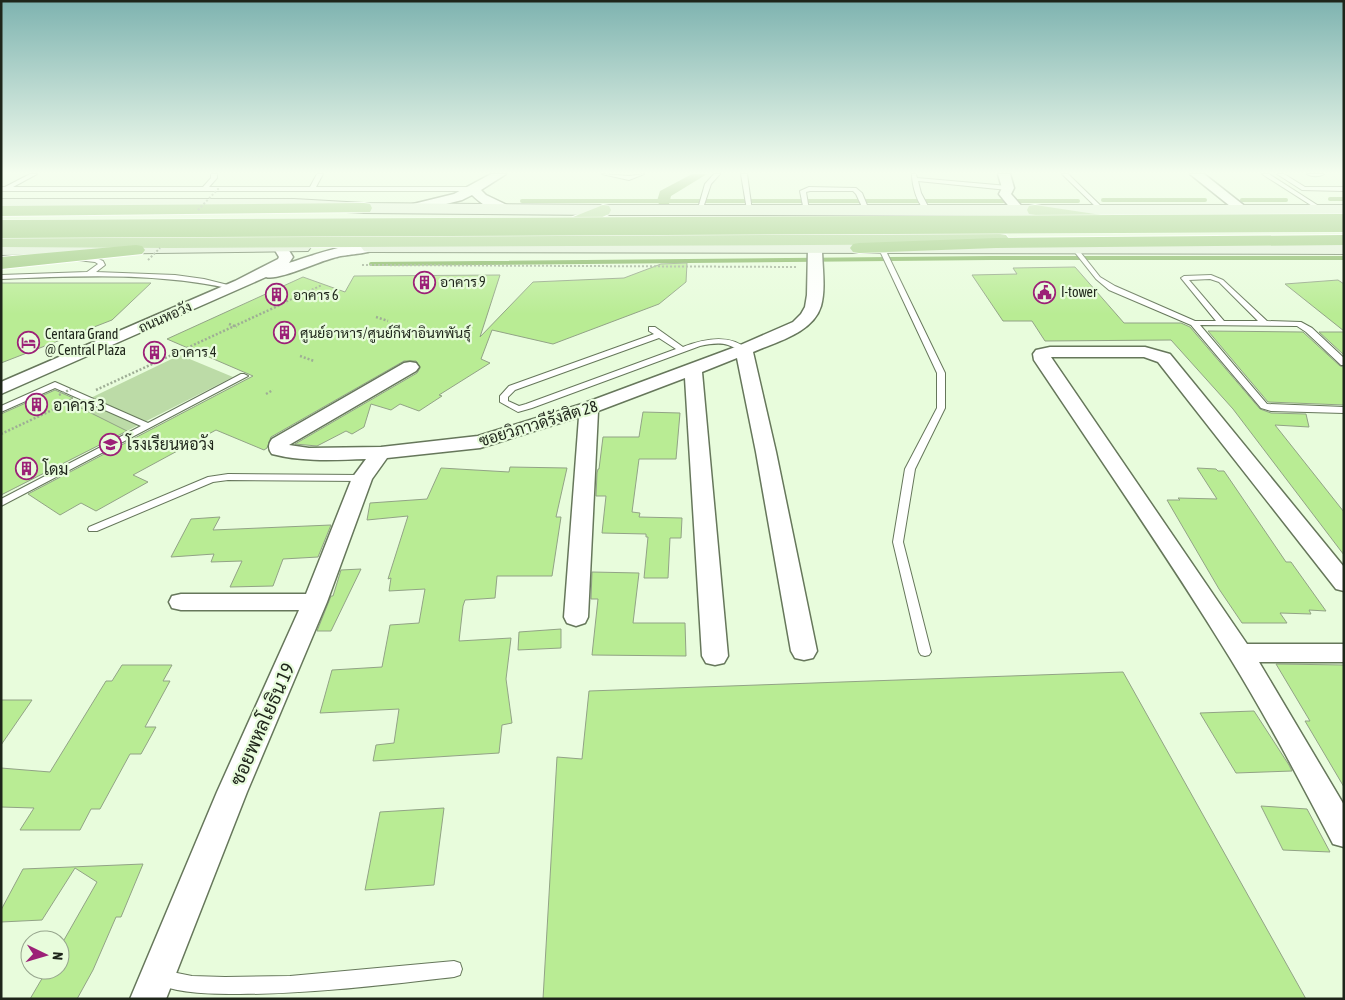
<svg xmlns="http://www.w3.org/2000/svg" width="1345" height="1000" font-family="'Asap Condensed',Sarabun,sans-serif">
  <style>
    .green { fill: #bcdba7 }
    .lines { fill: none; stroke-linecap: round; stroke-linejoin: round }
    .stream { stroke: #80b15c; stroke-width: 4 }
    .canal { fill: #80b15c; fill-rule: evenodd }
    .building { fill: #b9ec94; stroke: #92a386 }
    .service-casing { stroke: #66775b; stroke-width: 2 }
    .minor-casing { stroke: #66775b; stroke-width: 3 }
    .secondary-casing { stroke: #66775b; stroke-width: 2 }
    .trunk-casing { stroke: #fff; stroke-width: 2 }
    .motorway-casing { stroke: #fff; stroke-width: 2 }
    .path-far1 { stroke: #9ead95; stroke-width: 2; stroke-dasharray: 2 2; stroke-linecap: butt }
    .path { stroke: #9ead95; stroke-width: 2.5; stroke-dasharray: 2 2; stroke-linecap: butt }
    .service { fill: #fff; fill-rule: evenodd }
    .minor { fill: #fff; fill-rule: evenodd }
    .secondary { fill: #e2efda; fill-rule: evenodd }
    .trunk { fill: #b3d69b; fill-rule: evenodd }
    .motorway { fill: #a0cb82; fill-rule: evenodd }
    .motorway-bridge-casing { stroke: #fff; stroke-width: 19; stroke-linecap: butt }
    .path-bridge-far1 { stroke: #9ead95; stroke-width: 2; stroke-dasharray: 2 2; stroke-linecap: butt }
    .path-bridge { stroke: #9ead95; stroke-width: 2.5; stroke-dasharray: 2 2; stroke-linecap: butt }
    .motorway-bridge { stroke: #a0cb82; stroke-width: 18 }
    .labels { text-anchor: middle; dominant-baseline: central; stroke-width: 4.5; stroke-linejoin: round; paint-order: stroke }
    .far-poi-label { font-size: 14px; fill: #1e251a; stroke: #e8fcdc; text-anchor: start }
    .far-street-label { font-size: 14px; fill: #1e251a; stroke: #e8fcdc }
    .poi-label { font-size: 16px; fill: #1e251a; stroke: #e8fcdc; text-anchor: start }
    .street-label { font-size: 16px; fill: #1e251a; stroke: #e8fcdc }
    .near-street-label { font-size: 19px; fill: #1e251a; stroke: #e8fcdc }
  </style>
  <rect width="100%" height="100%" fill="#e8fcdc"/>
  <polygon class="green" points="180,355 233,377 1,495 1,441"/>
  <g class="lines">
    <g class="stream">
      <polyline points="1330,199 1344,199"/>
      <polyline points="1103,200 1205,200"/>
      <polyline points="1242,200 1286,200"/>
      <polyline points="522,201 1078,201"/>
      <polyline points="371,264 991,258 1344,258"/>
    </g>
    <polygon class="canal" points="692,174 707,174 671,196 669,204 659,204 657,201 660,191"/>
  </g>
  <g class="building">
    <polygon points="687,263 686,282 659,304 553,344 492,330 481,359 490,363 439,395 442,396 419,411 400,404 391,410 371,404 364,427 352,434 346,431 317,446 295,444 417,373 420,368 416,361 404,361 271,437 267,448 264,450 216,430 133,475 148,482 96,511 81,503 60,515 28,494 253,376 167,339 303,277 345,292 354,276 500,275 480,337 533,282 624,278 661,264"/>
    <polygon points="1075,267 1124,323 1181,323 1190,327 1260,409 1271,413 1306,414 1309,427 1275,425 1344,512 1344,555 1233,409 1171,340 1045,341 1032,321 1003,321 972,275 1017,274 1013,268"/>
    <polygon points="1338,280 1344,284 1344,331 1285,284"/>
    <polygon points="1,283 151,283 112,320 1,363"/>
    <polygon points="1208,331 1303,332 1340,366 1344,367 1344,405 1268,402"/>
    <polygon points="1319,332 1344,332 1344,355"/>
    <polygon points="55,390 73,398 67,401 127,431 1,495 1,414"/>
    <polygon points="643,412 680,413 676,459 639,459 632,512 640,513 639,517 682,518 681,538 670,538 668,578 644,578 648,537 646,537 646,534 602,533 606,496 596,496 597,473 598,469 599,469 603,437 639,437"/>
    <polygon points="510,467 567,468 556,517 561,517 552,576 497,576 495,598 465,600 463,606 459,641 511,638 506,679 512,723 502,725 499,753 373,761 376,745 394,743 399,709 320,713 332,670 382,667 390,625 419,623 425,589 389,591 391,578 388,579 408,516 367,520 370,503 427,499 441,468 509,472"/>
    <polygon points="1197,468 1216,469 1218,471 1224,471 1286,562 1291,562 1326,611 1309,610 1311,614 1280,613 1287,623 1242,623 1219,589 1167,500 1180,500 1178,498 1217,499"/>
    <polygon points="220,517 213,530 331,525 318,557 283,559 273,586 230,587 242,561 211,562 214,554 171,557 191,519"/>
    <polygon points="361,569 331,631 317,631 331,596 333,596 341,570"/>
    <polygon points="592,572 639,573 633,623 685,623 686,656 592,655 598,599 591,599"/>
    <polygon points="561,629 561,648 518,650 519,632"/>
    <polygon points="1276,664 1344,665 1344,787 1305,721 1310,721"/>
    <polygon points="122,665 172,665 163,681 170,681 145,727 156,727 141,754 130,754 100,809 91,809 80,830 20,830 34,808 1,807 1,768 50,772 106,681 112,681"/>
    <polygon points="1123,672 1306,999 543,999 557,757 582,759 589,691"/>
    <polygon points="1,700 32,700 1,745"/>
    <polygon points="1254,711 1289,765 1292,771 1236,773 1200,713"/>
    <polygon points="1261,806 1307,809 1330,852 1283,850"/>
    <polygon points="444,808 434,885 365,890 380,812"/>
    <polygon points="143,864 121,917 116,917 93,970 77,999 30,999 47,970 60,970 60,947 97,882 75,868 42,920 1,922 1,910 23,869"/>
  </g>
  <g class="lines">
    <defs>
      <g id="service">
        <polygon points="30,174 37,174 13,187 203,187 211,178 211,174 217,174 217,178 209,187 310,187 317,174 323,174 316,187 473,187 476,189 473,191 1,191 1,187 5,187"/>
        <polygon points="602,174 629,176 644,174 629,180"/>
        <polygon points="714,174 720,174 711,184 702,211 697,212 705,184"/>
        <polygon points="741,174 747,174 752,211 747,210"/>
        <path d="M912,174H916L917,178L1008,186L1011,188L1008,190L918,181L921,193L930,210L927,212C917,205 912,185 912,174Z"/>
        <polygon points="1062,174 1068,174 1104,209 1104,211 1100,211"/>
        <polygon points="1262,174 1269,174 1325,210 1320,211"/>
        <polygon points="1277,174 1284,174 1305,187 1344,187 1344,191 1302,190"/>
        <path d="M1307,174H1324C1320,177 1311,177 1307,174Z"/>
        <polygon points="809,187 856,188 862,193 869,210 864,211 856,194 853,191 810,191 806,192 809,210 804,211 800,191"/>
        <polygon points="882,247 885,249 945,373 945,408 915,469 903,542 931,652 929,655 925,656 921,655 919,652 893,542 905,469 937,408 937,373 879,249"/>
        <path d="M1073,248H1077L1100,277L1115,286L1195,321H1216L1181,278L1184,276L1211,275L1223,280L1267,321L1301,322L1312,328L1344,358V365H1341L1306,332L1297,326L1200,325L1267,404L1344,407V413L1271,411L1261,408L1191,325L1109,290L1096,279L1073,250ZM1210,279L1219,282L1258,321H1224L1189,280Z"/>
        <path d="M79,257L96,258L103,261L105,265L96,272L175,275L204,279L236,287L232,289C154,272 80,276 1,279V275L87,272L98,264L95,262L77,260L76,259Z"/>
        <path d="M649,327H655L683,347C704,339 730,333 748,350L747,352C740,352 735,347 728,345C719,342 709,344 700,346L532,408L518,412L500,402V396L509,386L654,334L649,331ZM659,338L676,349L526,404L519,406L508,401V397L515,390Z"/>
        <polygon points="241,374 244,374 248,376 1,506 1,499 141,426 55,388 1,412 1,406 55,382 148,423"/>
        <polygon points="228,474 362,475 367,478 362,481 228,480 213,482 97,531 89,531 88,529 89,527 208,477"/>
        <path d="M454,961L460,963L462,969L460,975L454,977C383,985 311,994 240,994C212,994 182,994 156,984L154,978L156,972L162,970L192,976L225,977L290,976Z"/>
      </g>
      <g id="minor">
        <path d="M491,174H506L481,190L486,195L509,206L510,209L509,212C497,215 480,203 472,195L462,200L414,212L408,208L409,205L454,194Z"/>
        <polygon points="998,174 1010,174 1014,188 1011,194 1026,211 1025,214 1015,214 999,194 1002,188"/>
        <polygon points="1190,174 1204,174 1251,211 1250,214 1240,214"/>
        <path d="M280,243L285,244L293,257L289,263C304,258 369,235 379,247C373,254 347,254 337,257C321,260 279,281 266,277L1,394V382L235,281L278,259L279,257L273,247Z"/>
        <path d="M815,244L822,248C822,266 826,288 821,306C813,333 776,342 753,352L776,452L817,651L813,658L804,660L795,658L791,651L756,452L737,358L702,372L728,656L724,663L715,665L706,663L702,656L685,378L598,411L588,617L585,623L576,626L567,623L564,617L579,417L480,448L387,458L372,479L327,602L247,792L166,999H130L217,792L299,610H181L172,608L169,602L172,596L181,594H306L352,478L366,459C334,460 303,462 272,454C268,449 268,444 272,439L404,363L410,362L416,363L419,367L416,371L289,445L309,448L381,447L478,436L582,404L738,346L793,322L801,314L805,307L807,295L808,248Z"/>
        <path d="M1050,347H1145L1170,354L1344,567V591L1336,589L1158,362L1144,357H1051L1247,644H1344V662H1259L1344,805V847L1333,844C1300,781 1267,718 1230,658C1168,557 1100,459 1034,360L1033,354L1036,350Z"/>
      </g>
      <g id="secondary">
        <polygon points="1,199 294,199 364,203 603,205 1344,205 1344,215 603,215 364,213 294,209 1,209"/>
        <polygon points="302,242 308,243 311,247 308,251 1,255 1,245"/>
        <polygon points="370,242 1344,244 1344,254 370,252 364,251 361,247 364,243"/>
      </g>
      <g id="trunk">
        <polygon points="603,205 609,206 611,210 609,214 585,225 573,225 570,221 573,217"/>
        <polygon points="1035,205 1095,214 1101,215 1103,219 1101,223 1095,224 1029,214 1027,210 1029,206"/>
        <polygon points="1000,234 1006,235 1009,239 1006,243 1000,244 171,248 1,247 1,237"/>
      </g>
      <g id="motorway">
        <polygon points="364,203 370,204 372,208 370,212 1,216 1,206"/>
        <polygon points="1344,235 1344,245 996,248 859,253 853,252 850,248 853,244 859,243 996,238"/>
        <polygon points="136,245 142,246 145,250 142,254 1,269 1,257"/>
      </g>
    </defs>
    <use href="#service" class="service-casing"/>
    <use href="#minor" class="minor-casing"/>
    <use href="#secondary" class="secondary-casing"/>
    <use href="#trunk" class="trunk-casing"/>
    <use href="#motorway" class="motorway-casing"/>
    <g class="path-far1">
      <polyline points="362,265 798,267"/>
      <polyline points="279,305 322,285"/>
    </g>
    <g class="path">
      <polyline points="376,317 388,321"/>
      <polyline points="300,356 314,361"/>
      <polyline points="96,390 282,304"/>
      <polyline points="266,394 273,390"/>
      <polyline points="1,434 65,404"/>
    </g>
    <use href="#service" class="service"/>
    <use href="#minor" class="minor"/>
    <use href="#secondary" class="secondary"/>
    <use href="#trunk" class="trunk"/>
    <use href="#motorway" class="motorway"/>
    <defs>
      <polyline id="motorway-bridge" points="1,229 1344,223"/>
    </defs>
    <use href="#motorway-bridge" class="motorway-bridge-casing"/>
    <g class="path-bridge-far1">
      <polyline points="198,210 220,187"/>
      <polyline points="148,260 160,248"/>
    </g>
    <g class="path-bridge">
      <polyline points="229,324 237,327"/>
      <polyline points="59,395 71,389"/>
    </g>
    <use href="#motorway-bridge" class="motorway-bridge"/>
  </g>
  <linearGradient id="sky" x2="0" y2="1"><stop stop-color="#7eb3b0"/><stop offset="0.55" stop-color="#f5feef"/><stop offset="1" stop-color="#f5feef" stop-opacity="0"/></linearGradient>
  <rect width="1345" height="314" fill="url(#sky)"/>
  <defs>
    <symbol id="building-ring" viewBox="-11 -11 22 22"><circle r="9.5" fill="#e8fcdc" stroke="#9c2177" stroke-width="1.5"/><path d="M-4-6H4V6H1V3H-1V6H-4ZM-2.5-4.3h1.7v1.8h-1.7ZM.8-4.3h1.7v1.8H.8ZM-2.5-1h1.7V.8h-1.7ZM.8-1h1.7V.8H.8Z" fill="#9c2177"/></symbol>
    <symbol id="civic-ring" viewBox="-11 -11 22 22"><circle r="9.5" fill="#e8fcdc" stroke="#9c2177" stroke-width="1.5"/><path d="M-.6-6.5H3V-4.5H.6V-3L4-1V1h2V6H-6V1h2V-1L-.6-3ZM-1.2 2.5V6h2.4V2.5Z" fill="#9c2177"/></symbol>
    <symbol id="hotel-ring" viewBox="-11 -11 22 22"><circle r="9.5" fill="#e8fcdc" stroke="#9c2177" stroke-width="1.5"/><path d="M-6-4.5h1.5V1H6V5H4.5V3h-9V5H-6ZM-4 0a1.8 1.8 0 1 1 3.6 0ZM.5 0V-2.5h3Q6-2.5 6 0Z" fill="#9c2177"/></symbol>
    <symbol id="school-ring" viewBox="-11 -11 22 22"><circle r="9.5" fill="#e8fcdc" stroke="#9c2177" stroke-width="1.5"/><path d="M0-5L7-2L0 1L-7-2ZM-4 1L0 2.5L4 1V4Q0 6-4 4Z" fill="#9c2177"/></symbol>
  </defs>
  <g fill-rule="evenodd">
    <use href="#building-ring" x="412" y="270" width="25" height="25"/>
    <use href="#civic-ring" x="1032" y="280" width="25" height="25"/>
    <use href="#building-ring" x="264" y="282" width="25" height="25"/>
    <use href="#building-ring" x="272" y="320" width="25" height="25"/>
    <use href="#hotel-ring" x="16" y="330" width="25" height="25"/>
    <use href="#building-ring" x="142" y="340" width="25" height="25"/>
    <use href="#building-ring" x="24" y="392" width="25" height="25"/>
    <use href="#school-ring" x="98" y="432" width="25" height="25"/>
    <use href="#building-ring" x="14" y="456" width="25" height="25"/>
  </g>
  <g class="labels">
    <g class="far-poi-label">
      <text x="440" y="282">อาคาร 9</text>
      <text x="1061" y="292">I-tower</text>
      <text x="293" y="295">อาคาร 6</text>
      <text x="300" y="333">ศูนย์อาหาร/ศูนย์กีฬาอินทพันธุ์</text>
      <text x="45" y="334">Centara Grand<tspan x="45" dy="16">@ Central Plaza</tspan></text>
      <text x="171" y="352">อาคาร 4</text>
    </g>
    <g class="far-street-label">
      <text transform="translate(165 317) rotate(-24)">ถนนหอวัง</text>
    </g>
    <g class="poi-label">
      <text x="53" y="405">อาคาร 3</text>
      <text x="126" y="444">โรงเรียนหอวัง</text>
      <text x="43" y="469">โดม</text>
    </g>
    <g class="street-label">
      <text transform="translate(538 423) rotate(-17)">ซอยวิภาวดีรังสิต 28</text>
    </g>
    <g class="near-street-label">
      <text transform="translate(262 724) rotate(-66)">ซอยพหลโยธิน 19</text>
    </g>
  </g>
  <rect width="1345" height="1000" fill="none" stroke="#1e251a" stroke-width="5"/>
  <g transform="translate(45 955) rotate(95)"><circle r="24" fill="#e8fcdc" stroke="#97a68e"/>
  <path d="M0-4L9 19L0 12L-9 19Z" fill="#9c2177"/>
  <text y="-8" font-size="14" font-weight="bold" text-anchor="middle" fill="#1e251a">N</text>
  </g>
</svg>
